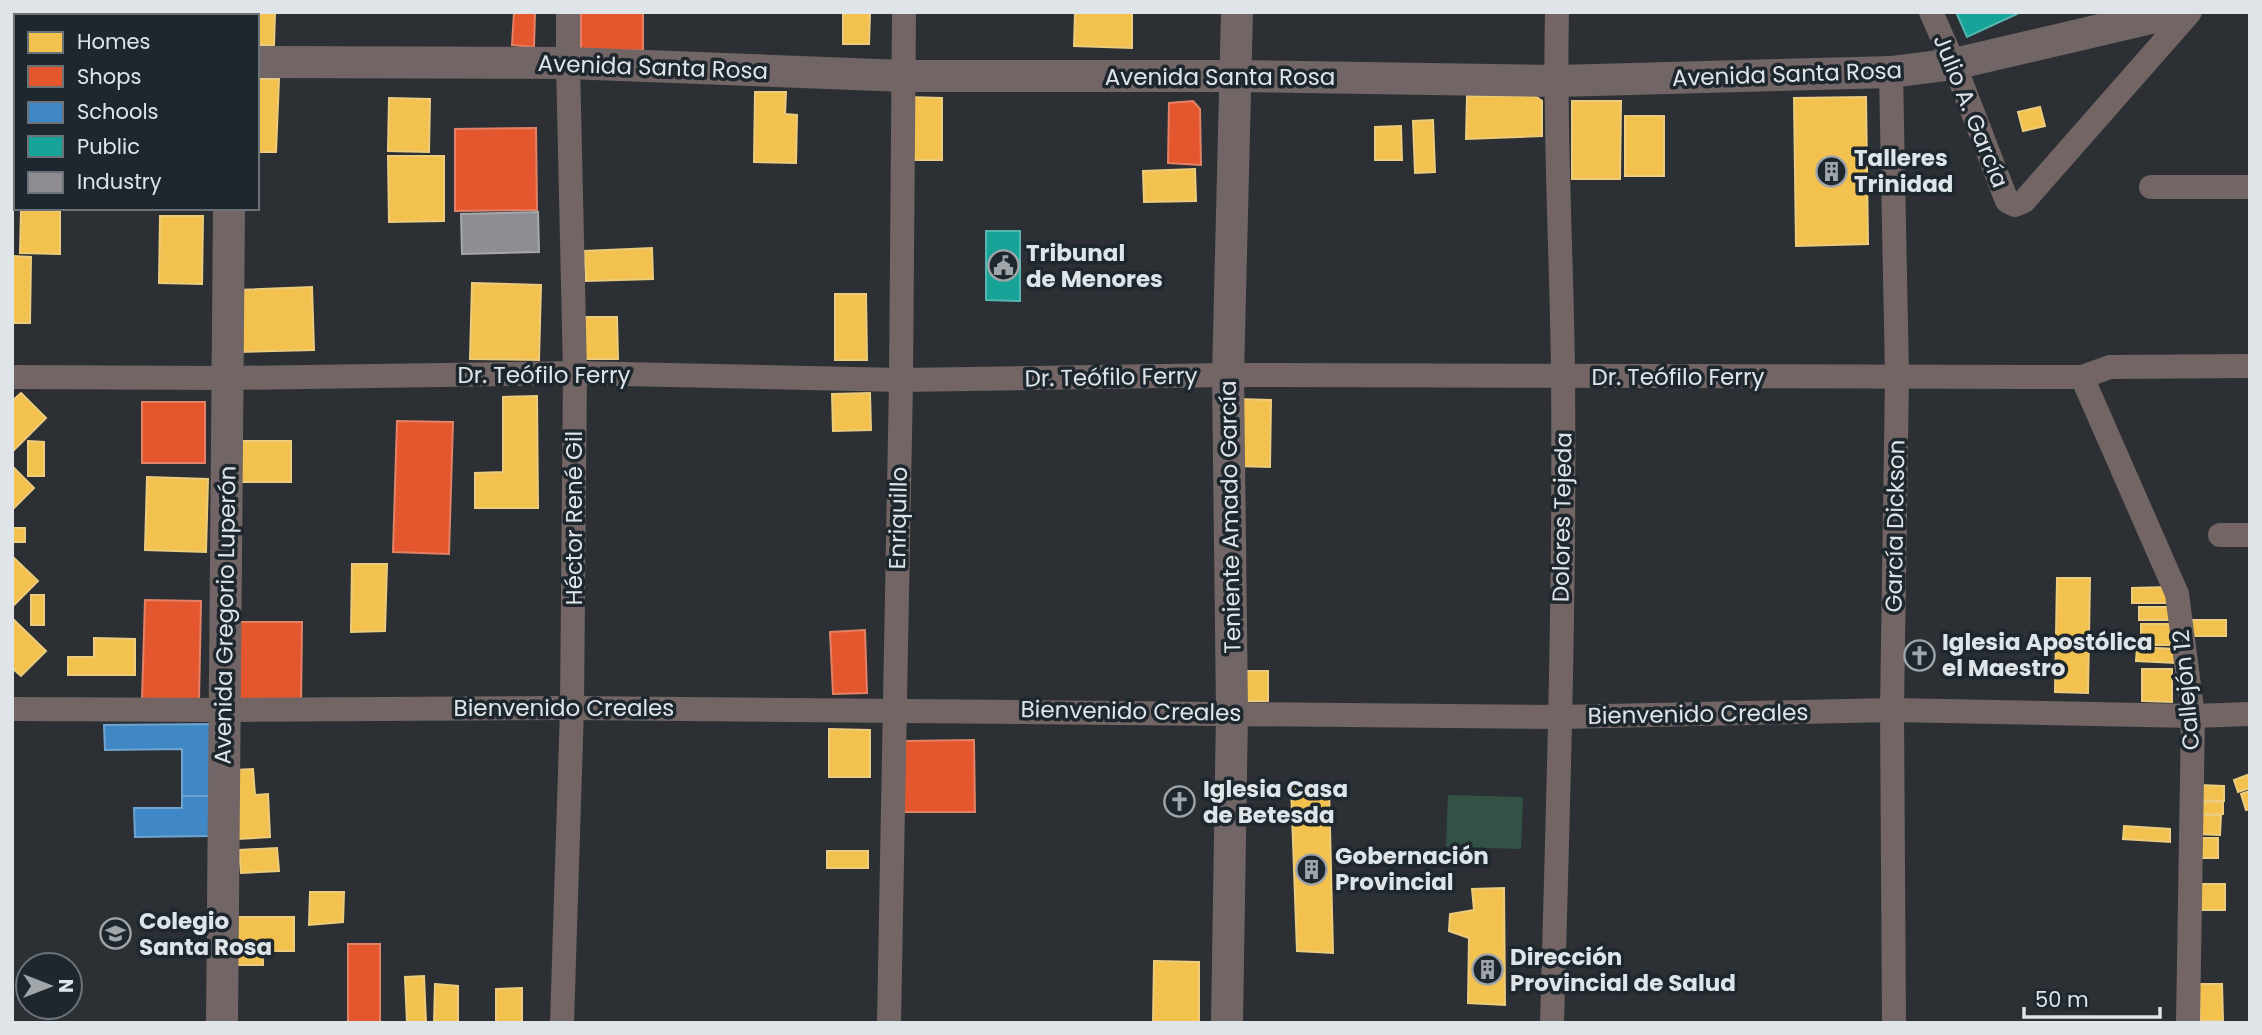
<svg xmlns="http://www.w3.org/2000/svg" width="2262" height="1035" font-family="Poppins,sans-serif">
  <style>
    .green { fill: #315244 }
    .homes { fill: #f2c14e; stroke: #eccc7c; stroke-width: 2 }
    .shops { fill: #e4572e; stroke: #e28166; stroke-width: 2 }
    .schools { fill: #3f88c5; stroke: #6fa4d0; stroke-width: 2 }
    .public { fill: #17a398; stroke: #53b6b0; stroke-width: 2 }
    .industry { fill: #8d8d92; stroke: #a5a7ac; stroke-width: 2 }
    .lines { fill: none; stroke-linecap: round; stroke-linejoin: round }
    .minor { stroke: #726564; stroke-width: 24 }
    .major { stroke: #716565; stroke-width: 32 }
    .labels { text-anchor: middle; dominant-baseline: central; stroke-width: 7; stroke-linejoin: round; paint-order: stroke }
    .street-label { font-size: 23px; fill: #dee4e8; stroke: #1e272e }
    .poi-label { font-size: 23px; font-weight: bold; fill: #dee4e8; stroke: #1e272e; text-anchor: start }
  </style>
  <rect width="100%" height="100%" fill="#2c3034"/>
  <polygon class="green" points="1448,795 1523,797 1521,849 1446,847"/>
  <g class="homes">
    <polygon points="12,12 18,12 18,16 16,16 16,36 12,36"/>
    <rect x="172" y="12" width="37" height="4"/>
    <polygon points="246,12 275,12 274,45 257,45 257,16 246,16"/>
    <polygon points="843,12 870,12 869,44 843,44"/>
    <polygon points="1075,12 1132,12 1132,48 1074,46"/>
    <polygon points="257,79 279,79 276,152 257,152"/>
    <polygon points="755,92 786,92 785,114 797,115 796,163 754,162"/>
    <polygon points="1467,96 1535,96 1542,101 1542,136 1466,139"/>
    <polygon points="906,97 942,98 942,160 905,160"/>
    <polygon points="1866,97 1868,244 1796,246 1794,98"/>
    <polygon points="389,98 430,99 429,152 388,151"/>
    <polygon points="1572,101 1621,101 1620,179 1572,179"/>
    <polygon points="2040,107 2045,126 2023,131 2018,112"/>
    <rect x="1625" y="116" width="39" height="60"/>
    <polygon points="1433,120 1435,172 1415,173 1413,121"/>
    <polygon points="1401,126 1402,160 1375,160 1375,127"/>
    <polygon points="388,156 444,156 444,221 389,222"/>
    <polygon points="1195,169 1196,201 1144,202 1143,171"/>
    <polygon points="21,210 60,211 60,254 20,253"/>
    <polygon points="160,216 203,216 202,284 159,283"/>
    <polygon points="652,248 653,279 586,281 584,251"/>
    <polygon points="12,256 31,257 30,323 12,323"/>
    <polygon points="472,283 541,285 539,360 470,359"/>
    <polygon points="312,287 314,350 240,352 238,290"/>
    <polygon points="835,294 866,294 867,360 835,360"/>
    <polygon points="582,317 617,317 618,359 583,359"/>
    <polygon points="21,393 46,418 12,452 12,401"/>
    <polygon points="870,393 871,430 833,431 832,394"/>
    <polygon points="537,396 538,508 475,508 475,473 503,472 503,397"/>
    <polygon points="1237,399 1271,400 1270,467 1236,466"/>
    <polygon points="28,441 44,442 44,476 28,476"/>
    <rect x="238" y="441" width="53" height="41"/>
    <polygon points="12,466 34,488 12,510"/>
    <polygon points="147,477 208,479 206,552 145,550"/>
    <rect x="12" y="528" width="13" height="14"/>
    <polygon points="12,556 38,581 12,607"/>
    <polygon points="352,564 387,564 385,631 351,632"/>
    <polygon points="2057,578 2090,578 2088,693 2055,692"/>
    <polygon points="2169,587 2169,603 2132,603 2132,588"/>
    <rect x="31" y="595" width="13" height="30"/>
    <rect x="2139" y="607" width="34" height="13"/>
    <polygon points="12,618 46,651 21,676 12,668"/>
    <rect x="2192" y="620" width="34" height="16"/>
    <rect x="2141" y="624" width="33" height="21"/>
    <polygon points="94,638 135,639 135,675 68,675 68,657 94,657"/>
    <polygon points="2137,647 2177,649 2176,663 2136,661"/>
    <polygon points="2142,669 2172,669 2172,702 2142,701"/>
    <polygon points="1238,671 1268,671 1268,701 1237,701"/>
    <polygon points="829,729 870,730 870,777 829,777"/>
    <polygon points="253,769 255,795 268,794 270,837 238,839 235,770"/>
    <polygon points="2250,774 2250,788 2238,792 2234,780"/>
    <polygon points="2198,785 2224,786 2224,801 2197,800"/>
    <polygon points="1291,787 1329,788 1333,953 1297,951"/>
    <polygon points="2250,791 2250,809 2246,810 2241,794"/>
    <rect x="2199" y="802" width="24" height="12"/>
    <polygon points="2197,815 2221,815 2220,835 2196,834"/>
    <polygon points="2124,826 2170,829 2170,842 2123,839"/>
    <rect x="2195" y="838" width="23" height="20"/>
    <polygon points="277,848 279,871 241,873 239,850"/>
    <rect x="827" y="851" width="41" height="17"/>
    <rect x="2196" y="884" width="29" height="26"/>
    <polygon points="1504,888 1505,1005 1468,1003 1469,938 1449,931 1450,914 1474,910 1472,889"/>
    <polygon points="310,892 344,892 343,922 309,925"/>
    <polygon points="236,917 294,917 294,951 263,951 263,965 236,965"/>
    <polygon points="1154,961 1199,962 1199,1023 1153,1023"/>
    <polygon points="424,976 426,1023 407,1023 405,977"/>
    <polygon points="435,984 458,986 458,1023 434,1023"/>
    <polygon points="2199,984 2222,984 2223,1021 2200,1021"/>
    <polygon points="522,988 522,1023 496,1023 496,989"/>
  </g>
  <g class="shops">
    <polygon points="514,12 535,12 534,47 512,45"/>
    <polygon points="581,12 643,12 643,50 581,51"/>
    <polygon points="1193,101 1200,109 1201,165 1168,163 1169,103"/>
    <polygon points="536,128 537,210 455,211 455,129"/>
    <rect x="142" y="402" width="63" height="61"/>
    <polygon points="397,421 453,422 449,554 393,552"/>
    <polygon points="145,600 201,601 199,701 142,699"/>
    <polygon points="238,622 302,622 301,706 237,705"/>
    <polygon points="865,630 867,693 833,694 830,632"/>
    <polygon points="974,740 975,812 903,812 903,741"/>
    <rect x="348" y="944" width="32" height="79"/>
  </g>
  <g class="schools">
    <polygon points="212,724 212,796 182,796 182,749 105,750 104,725"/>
    <polygon points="182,796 212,796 213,836 135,837 134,808 182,808"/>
  </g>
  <g class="public">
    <polygon points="1956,12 2021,12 1967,37"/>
    <polygon points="986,231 1020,231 1020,301 986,300"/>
  </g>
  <polygon class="industry" points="538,212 539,252 462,254 461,214"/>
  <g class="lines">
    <g class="minor">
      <polyline points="1931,12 1954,64 2007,201 2015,205 2024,201 2190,12"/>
      <polyline points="1891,72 1897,377 1892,710 1894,1023"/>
      <polyline points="2151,187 2250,187"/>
      <polyline points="12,377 229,378 575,373 901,380 1228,375 2082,377 2110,367 2250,366"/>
      <polyline points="2082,377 2177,594 2193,716 2188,1023"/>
      <polyline points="2220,535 2250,535"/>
      <polyline points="12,709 224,710 572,708 1560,717 1892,710 2193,716 2250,714"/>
      <polyline points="562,1023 572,708 575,373 568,63 568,12"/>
      <polyline points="889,1023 901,380 904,12"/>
      <path d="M1552,1023C1558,808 1565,592 1563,377C1562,256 1554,134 1557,12"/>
    </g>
    <g class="major">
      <polyline points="231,16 231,12"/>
      <polyline points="12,60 16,60"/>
      <polyline points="257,62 568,63 904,76 1236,76 1556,81 1891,72 1954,64 2177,12"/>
      <polyline points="222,1023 229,208"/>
      <polyline points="1227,1023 1232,712 1228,375 1237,12"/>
    </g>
  </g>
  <defs>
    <symbol id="building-ring" viewBox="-11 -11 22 22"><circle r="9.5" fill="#1e272e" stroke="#a0a5a9" stroke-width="1.5"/><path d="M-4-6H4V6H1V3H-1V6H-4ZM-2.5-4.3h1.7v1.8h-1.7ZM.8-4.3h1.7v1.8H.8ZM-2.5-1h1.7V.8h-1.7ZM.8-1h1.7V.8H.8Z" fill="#a0a5a9"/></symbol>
    <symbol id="civic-ring" viewBox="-11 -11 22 22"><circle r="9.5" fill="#1e272e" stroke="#a0a5a9" stroke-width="1.5"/><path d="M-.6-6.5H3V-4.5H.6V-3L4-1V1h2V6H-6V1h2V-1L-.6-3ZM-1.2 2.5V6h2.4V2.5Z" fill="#a0a5a9"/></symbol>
    <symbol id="church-ring" viewBox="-11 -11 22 22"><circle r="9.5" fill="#1e272e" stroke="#a0a5a9" stroke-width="1.5"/><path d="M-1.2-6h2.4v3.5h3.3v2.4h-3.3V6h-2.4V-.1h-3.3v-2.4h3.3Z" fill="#a0a5a9"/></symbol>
    <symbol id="school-ring" viewBox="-11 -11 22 22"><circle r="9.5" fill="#1e272e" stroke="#a0a5a9" stroke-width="1.5"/><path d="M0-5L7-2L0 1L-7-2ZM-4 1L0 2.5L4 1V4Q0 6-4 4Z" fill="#a0a5a9"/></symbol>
  </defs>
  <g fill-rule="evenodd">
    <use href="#building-ring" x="1814" y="154" width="35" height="35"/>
    <use href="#civic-ring" x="986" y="248" width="35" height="35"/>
    <use href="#church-ring" x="1902" y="638" width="35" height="35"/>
    <use href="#church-ring" x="1162" y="784" width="35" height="35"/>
    <use href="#building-ring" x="1294" y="852" width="35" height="35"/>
    <use href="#school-ring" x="98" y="916" width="35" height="35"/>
    <use href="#building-ring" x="1470" y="952" width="35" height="35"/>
  </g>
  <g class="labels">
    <g class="street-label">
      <text transform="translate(653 67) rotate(2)">Avenida Santa Rosa</text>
      <text transform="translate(1787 74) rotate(-2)">Avenida Santa Rosa</text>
      <text x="1220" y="77">Avenida Santa Rosa</text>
      <text transform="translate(1971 111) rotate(68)">Julio A. García</text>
      <text x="544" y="375">Dr. Teófilo Ferry</text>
      <text transform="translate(1111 377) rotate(-1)">Dr. Teófilo Ferry</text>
      <text x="1678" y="377">Dr. Teófilo Ferry</text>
      <text transform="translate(1230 517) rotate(-91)">Teniente Amado García</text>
      <text transform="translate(1562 517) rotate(-89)">Dolores Tejeda</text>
      <text transform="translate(574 518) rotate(-90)">Héctor René Gil</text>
      <text transform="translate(898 518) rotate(-89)">Enriquillo</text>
      <text transform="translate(1895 526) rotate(-89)">García Dickson</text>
      <text transform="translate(225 615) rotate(-89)">Avenida Gregorio Luperón</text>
      <text transform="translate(2186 690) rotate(-95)">Callejón 12</text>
      <text x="564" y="708">Bienvenido Creales</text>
      <text transform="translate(1131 711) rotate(1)">Bienvenido Creales</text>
      <text transform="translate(1698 714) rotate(-1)">Bienvenido Creales</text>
    </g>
    <g class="poi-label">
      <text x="1854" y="158">Talleres<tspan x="1854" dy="26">Trinidad</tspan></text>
      <text x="1026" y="253">Tribunal<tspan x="1026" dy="26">de Menores</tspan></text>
      <text x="1942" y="642">Iglesia Apostólica<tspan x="1942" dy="26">el Maestro</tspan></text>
      <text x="1203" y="789">Iglesia Casa<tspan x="1203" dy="26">de Betesda</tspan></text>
      <text x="1335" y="856">Gobernación<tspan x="1335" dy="26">Provincial</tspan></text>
      <text x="139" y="921">Colegio<tspan x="139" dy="26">Santa Rosa</tspan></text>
      <text x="1510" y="957">Dirección<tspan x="1510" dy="26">Provincial de Salud</tspan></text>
    </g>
  </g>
  <rect width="2262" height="1035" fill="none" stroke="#dee4e8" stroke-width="28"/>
  <rect x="14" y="14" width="245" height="196" fill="#1e272e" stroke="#6b7378" stroke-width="2"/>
  <rect x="28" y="32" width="35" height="21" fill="#f2c14e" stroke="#6b7378" stroke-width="2"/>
  <text x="77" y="49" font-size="21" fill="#dee4e8">Homes</text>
  <rect x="28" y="66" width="35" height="21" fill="#e4572e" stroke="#6b7378" stroke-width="2"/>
  <text x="77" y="84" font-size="21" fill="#dee4e8">Shops</text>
  <rect x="28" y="102" width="35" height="21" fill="#3f88c5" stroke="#6b7378" stroke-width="2"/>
  <text x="77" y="119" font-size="21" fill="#dee4e8">Schools</text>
  <rect x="28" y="136" width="35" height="21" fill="#17a398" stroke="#6b7378" stroke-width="2"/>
  <text x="77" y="154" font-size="21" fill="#dee4e8">Public</text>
  <rect x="28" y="172" width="35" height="21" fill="#8d8d92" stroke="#6b7378" stroke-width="2"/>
  <text x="77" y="189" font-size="21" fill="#dee4e8">Industry</text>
  <g transform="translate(49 986) rotate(90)"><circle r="33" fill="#1e272e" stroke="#6b7378" stroke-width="2"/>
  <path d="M0-5L12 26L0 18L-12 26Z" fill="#a0a5a9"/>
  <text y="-10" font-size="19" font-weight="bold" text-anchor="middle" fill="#dee4e8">N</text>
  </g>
  <path d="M2024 1007v10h136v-10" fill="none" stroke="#dee4e8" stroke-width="3.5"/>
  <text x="2035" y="1007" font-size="21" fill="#dee4e8" stroke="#1e272e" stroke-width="5" paint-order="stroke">50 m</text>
</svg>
